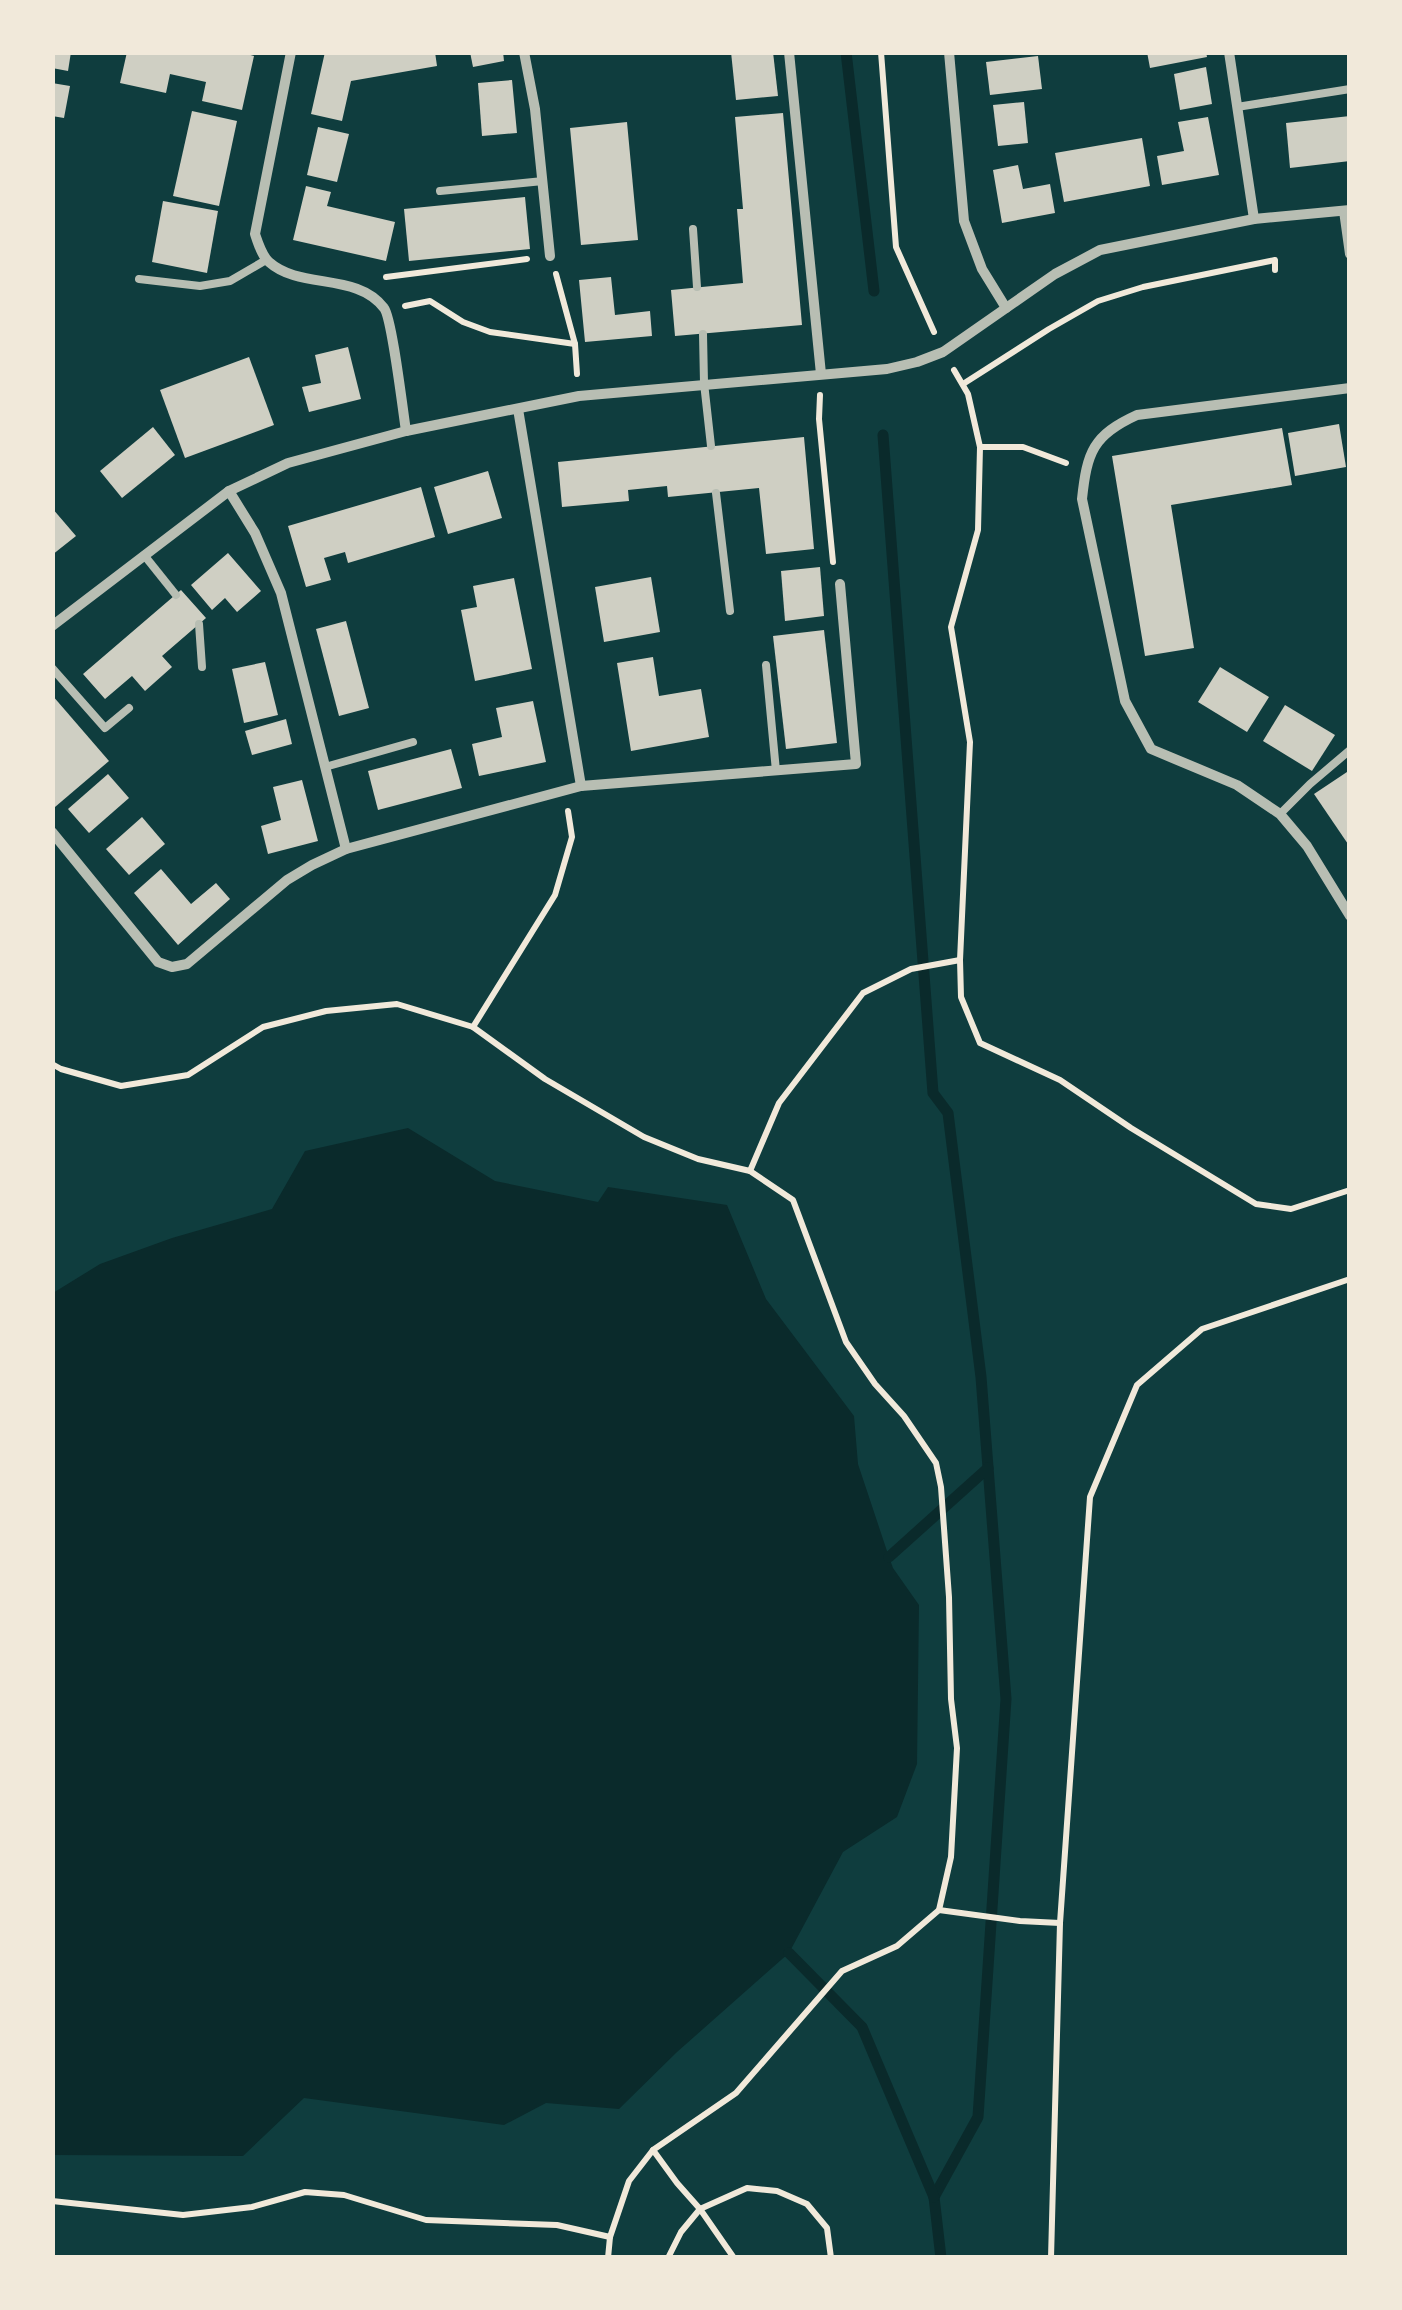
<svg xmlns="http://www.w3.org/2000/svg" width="1402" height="2310" font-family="Helvetica,sans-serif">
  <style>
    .water { fill: #0a2a2b }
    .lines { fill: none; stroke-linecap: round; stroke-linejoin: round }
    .stream { stroke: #0a2a2b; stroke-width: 11 }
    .building { fill: #cfcfc3 }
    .path { stroke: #f1e9da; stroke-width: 6 }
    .service { stroke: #b8beb3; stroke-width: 8 }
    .minor { stroke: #b8beb3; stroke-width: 10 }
  </style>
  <rect width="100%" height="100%" fill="#0f3d3e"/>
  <polygon class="water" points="408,1128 495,1181 598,1202 608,1187 727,1205 766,1299 854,1416 858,1464 889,1557 893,1568 919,1605 917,1764 897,1817 843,1852 789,1953 677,2052 619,2109 546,2103 504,2125 304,2098 243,2156 53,2155 53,1293 100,1264 172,1238 272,1209 305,1151"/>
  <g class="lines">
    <g class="stream">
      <polyline points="846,52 874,291"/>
      <polyline points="883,435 933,1093 948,1113 981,1377 1006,1699 978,2117 934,2197 941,2258"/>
      <polyline points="889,1557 988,1468"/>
      <polyline points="789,1953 862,2027 934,2197"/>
    </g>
  </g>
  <g class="building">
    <polygon points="52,52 71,52 68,71 52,68"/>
    <polygon points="127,52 240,52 254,56 242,110 202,101 206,82 170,74 166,93 120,83"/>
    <polygon points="325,52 435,52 437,66 351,81 342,121 311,114"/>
    <polygon points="470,52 503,52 504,61 473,67"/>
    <polygon points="731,52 773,52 778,96 736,100"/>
    <polygon points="1147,52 1206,52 1207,57 1150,68"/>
    <polygon points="1038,56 1042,89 990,95 986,62"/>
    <polygon points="1206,67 1212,104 1180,110 1174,74"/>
    <polygon points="512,80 517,133 482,136 478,83"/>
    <polygon points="52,83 70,86 64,118 52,116"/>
    <polygon points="1024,102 1028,143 998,146 993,105"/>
    <polygon points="192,111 237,121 219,206 173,196"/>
    <polygon points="783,113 802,325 675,336 671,290 743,283 737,209 743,209 735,117"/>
    <polygon points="1350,116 1350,161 1290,168 1286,123"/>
    <polygon points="1208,117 1219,175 1162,185 1157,156 1184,151 1178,122"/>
    <polygon points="627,122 638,240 581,245 570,128"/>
    <polygon points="318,127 349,134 337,182 307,175"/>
    <polygon points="1142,138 1150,186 1064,202 1055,153"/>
    <polygon points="1018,165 1023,189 1050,184 1055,213 1002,223 993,170"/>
    <polygon points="306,186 331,192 327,206 395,222 386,261 293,240"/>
    <polygon points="525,197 530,249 409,261 404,209"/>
    <polygon points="163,201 218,211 207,273 152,262"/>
    <polygon points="611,277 615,315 650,311 652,336 585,342 579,280"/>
    <polygon points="348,347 361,399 309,412 302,387 321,383 315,355"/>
    <polygon points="249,357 274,425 185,458 160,390"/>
    <polygon points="1339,424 1346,467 1295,476 1288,433"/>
    <polygon points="153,427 175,455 122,498 100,471"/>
    <polygon points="1282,428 1292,485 1171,505 1194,648 1145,656 1112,456"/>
    <polygon points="804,437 814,549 766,554 759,488 668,497 667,486 628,490 629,501 562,507 558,462"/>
    <polygon points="488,471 502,518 448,534 434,487"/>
    <polygon points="421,487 435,537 348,563 345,552 324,558 331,580 306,587 288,526"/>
    <polygon points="52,508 76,536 52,555"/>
    <polygon points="228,553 261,591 237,612 225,598 212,610 191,585"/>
    <polygon points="820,567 824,616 785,621 781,571"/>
    <polygon points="651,577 660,632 604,642 595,587"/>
    <polygon points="514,578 532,669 475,681 461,610 477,607 473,586"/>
    <polygon points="181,590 206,618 162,656 172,667 145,691 132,676 105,699 83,674"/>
    <polygon points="346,621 369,708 339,716 316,629"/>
    <polygon points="824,630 837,743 786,749 773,636"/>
    <polygon points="653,657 659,696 701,689 709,737 631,751 617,663"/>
    <polygon points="265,662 278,715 244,723 232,669"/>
    <polygon points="1220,667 1269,697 1247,732 1198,702"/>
    <polygon points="52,695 109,761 55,807 52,803"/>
    <polygon points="533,701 546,762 479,776 472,744 502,737 496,708"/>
    <polygon points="1285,705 1335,735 1312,771 1263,741"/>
    <polygon points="286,719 292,744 252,755 245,731"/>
    <polygon points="451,749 462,788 378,810 368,771"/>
    <polygon points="1350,770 1350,847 1314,794"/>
    <polygon points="108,774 129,798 89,833 68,809"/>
    <polygon points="302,780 318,841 268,854 261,826 281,820 273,787"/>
    <polygon points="142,817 165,844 129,875 106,849"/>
    <polygon points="161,869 191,904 216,883 230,899 178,945 134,893"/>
  </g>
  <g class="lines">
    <g class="path">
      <polyline points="881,52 896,247 934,332"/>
      <polyline points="556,274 575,344 577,374"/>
      <polyline points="386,277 527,259"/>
      <polyline points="405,306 430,301 463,322 490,332 575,344"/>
      <polyline points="954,370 968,394 980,447 978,530 951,627 970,742 960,960 961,997 980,1043 1060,1080 1131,1128 1256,1204 1291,1209 1350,1190"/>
      <polyline points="963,384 1049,329 1098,301 1143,287 1275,260 1275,270"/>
      <polyline points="820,395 819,419 833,562"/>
      <polyline points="980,447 1023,447 1066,463"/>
      <polyline points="473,1027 555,895 572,837 568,811"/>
      <polyline points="52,1064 61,1069 121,1086 188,1075 263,1027 326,1011 397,1004 473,1027 545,1079 644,1137 698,1159 750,1171 793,1200 846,1342 875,1384 904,1416 936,1463 941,1487 949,1597 951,1699 957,1748 951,1857 939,1910 897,1946 842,1971 736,2093 653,2150 629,2181 610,2237 557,2225 426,2220 344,2195 305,2192 252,2207 183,2215 52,2201"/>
      <polyline points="750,1171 779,1103 863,993 911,969 960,960"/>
      <polyline points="939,1910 1020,1921 1060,1923"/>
      <polyline points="653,2150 677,2183 700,2209 734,2258"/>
      <polyline points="608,2258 610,2237"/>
      <polyline points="668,2258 681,2232 700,2209 747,2188 777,2191 807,2204 827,2228 831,2258"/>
      <polyline points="1051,2258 1060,1923 1090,1497 1137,1385 1202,1329 1350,1279"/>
    </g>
    <g class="service">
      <polyline points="1237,107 1350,89"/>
      <polyline points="440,191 543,181"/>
      <polyline points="693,229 697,287"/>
      <polyline points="139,279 200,286 230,281 266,260"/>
      <polyline points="703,334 704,383 711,446"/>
      <polyline points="716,493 730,611"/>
      <polyline points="144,555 176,595"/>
      <polyline points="199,624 202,667"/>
      <polyline points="766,665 776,771"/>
      <polyline points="52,668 105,728 129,708"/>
      <polyline points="325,767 413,742"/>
      <polyline points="1280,814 1310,784 1350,750"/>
    </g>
    <g class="minor">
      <path d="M291,52L255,234C258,243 262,256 269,262C300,290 357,272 384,308C392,318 403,412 406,431"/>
      <polyline points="524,52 535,109 550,256"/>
      <polyline points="789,52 821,374"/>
      <polyline points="949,52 964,221 982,269 1006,308"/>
      <polyline points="1229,52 1254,219"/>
      <polyline points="1344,211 1350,254"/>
      <path d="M1350,388L1137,415C1093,435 1087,452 1082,499L1125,701L1151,749L1237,785L1280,814L1307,846L1350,916"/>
      <polyline points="518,409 581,786"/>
      <polyline points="229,491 255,533 281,593 346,849"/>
      <polyline points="52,626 229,491 288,463 406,431 579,396 887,369 917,362 943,352 1055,274 1100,250 1254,219 1350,210"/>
      <polyline points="52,832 158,962 172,967 187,964 287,880 312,865 346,849 581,786 856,764 840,584"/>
    </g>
  </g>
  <rect width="1402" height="2310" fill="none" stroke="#f1e9da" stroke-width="110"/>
</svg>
